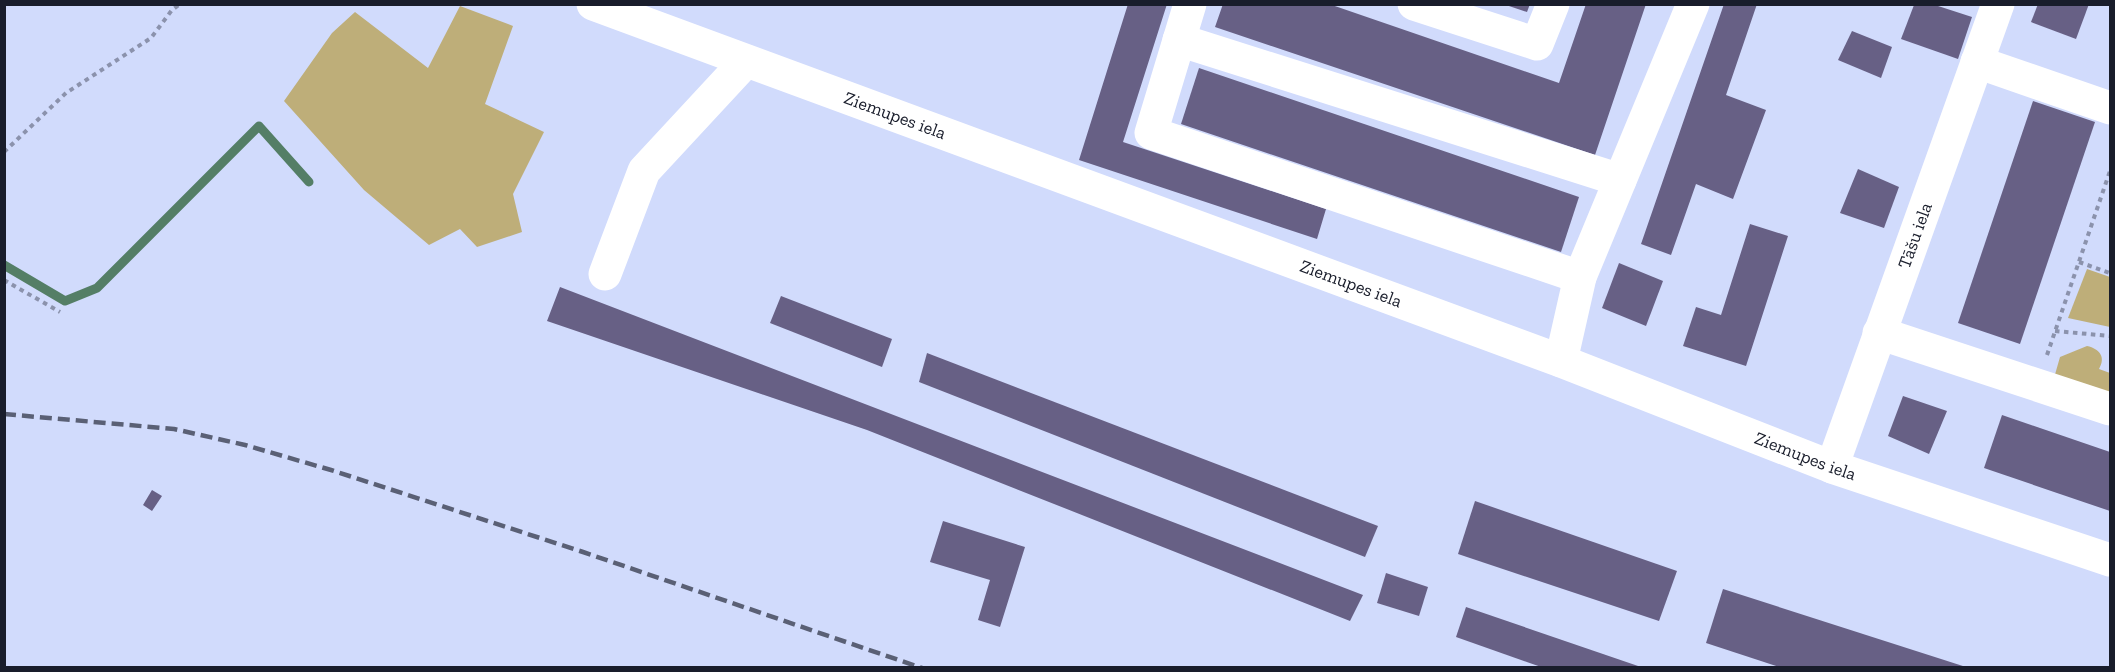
<svg xmlns="http://www.w3.org/2000/svg" width="2115" height="672" font-family="'Zilla Slab',serif">
  <style>
    .green { fill: #beae79 }
    .lines { fill: none; stroke-linecap: round; stroke-linejoin: round }
    .stream { stroke: #547e66; stroke-width: 9 }
    .building { fill: #676085 }
    .path { stroke: #8b92ac; stroke-width: 4; stroke-dasharray: 4.5 4.5; stroke-linecap: butt }
    .minor { stroke: #fff; stroke-width: 33 }
    .rail { stroke: #5a6075; stroke-width: 4.5; stroke-dasharray: 12 6; stroke-linecap: butt }
    .labels { text-anchor: middle; dominant-baseline: central; stroke-width: 6; stroke-linejoin: round; paint-order: stroke }
    .street-label { font-size: 18px; fill: #191d2b; stroke: #e4e8f9 }
  </style>
  <rect width="100%" height="100%" fill="#d1dbfc"/>
  <g class="green">
    <polygon points="460,6 513,26 485,104 544,132 513,194 522,232 477,247 460,229 429,245 364,190 284,101 332,33 355,12 428,68"/>
    <polygon points="2087,269 2110,277 2110,327 2068,318"/>
    <path d="M2087,346C2100,349 2106,357 2099,369L2110,373V397L2054,378L2060,357Z"/>
  </g>
  <g class="lines">
    <polyline class="stream" points="4,265 65,301 97,288 259,126 309,182"/>
  </g>
  <g class="building">
    <polygon points="1128,4 1167,4 1123,142 1326,209 1317,239 1079,160"/>
    <polygon points="1223,4 1329,4 1559,83 1586,4 1646,4 1595,155 1215,27"/>
    <polygon points="1503,4 1530,4 1527,12"/>
    <polygon points="1724,4 1757,4 1726,95 1766,110 1733,199 1696,184 1671,255 1641,244"/>
    <polygon points="2038,4 2089,4 2076,39 2031,22"/>
    <polygon points="1914,5 1935,5 1972,17 1958,59 1901,39"/>
    <polygon points="1852,31 1892,47 1881,78 1838,60"/>
    <polygon points="1199,68 1579,197 1561,252 1181,124"/>
    <polygon points="2033,101 2095,122 2020,344 1958,323"/>
    <polygon points="1858,169 1899,187 1884,228 1840,213"/>
    <polygon points="1750,224 1788,236 1746,366 1683,346 1696,307 1721,315"/>
    <polygon points="1619,263 1663,281 1646,326 1602,308"/>
    <polygon points="560,287 1363,595 1350,621 867,430 547,321"/>
    <polygon points="781,296 892,339 882,367 770,323"/>
    <polygon points="927,353 1378,526 1365,557 919,382"/>
    <polygon points="1903,396 1947,411 1929,454 1888,436"/>
    <polygon points="2002,415 2110,452 2110,511 1984,468"/>
    <polygon points="152,490 162,496 152,511 143,505"/>
    <polygon points="1475,501 1677,571 1659,621 1458,554"/>
    <polygon points="943,521 1025,547 1000,627 978,620 990,580 930,562"/>
    <polygon points="1386,573 1428,587 1419,616 1377,603"/>
    <polygon points="1723,589 1966,667 1966,668 1782,668 1706,643"/>
    <polygon points="1466,607 1641,667 1641,668 1544,668 1456,637"/>
  </g>
  <g class="lines">
    <g class="path">
      <polyline points="4,152 66,93 151,38 172,10 180,4"/>
      <polyline points="2079,262 2110,273"/>
      <polyline points="4,280 60,312"/>
      <polyline points="2055,331 2110,336"/>
      <polyline points="2047,355 2110,171"/>
    </g>
    <g class="minor">
      <path id="s1" d="M593,4L1561,361L1832,467L2110,560"/>
      <polyline points="1190,4 1151,133 1580,277"/>
      <polyline points="1414,4 1537,44 1553,4"/>
      <polyline points="1179,40 1620,180"/>
      <polyline points="1977,62 2110,108"/>
      <polyline points="605,274 644,171 746,61"/>
      <polyline points="1879,333 2110,409"/>
      <polyline points="1561,361 1580,277 1693,4"/>
      <path id="s2" d="M1832,467L1998,4"/>
    </g>
    <polyline class="rail" points="4,414 174,429 245,445 331,470 583,552 922,668"/>
  </g>
  <g class="labels">
    <g class="street-label">
      <text stroke="none"><textPath href="#s1" startOffset="322">Ziemupes iela</textPath></text>
      <text stroke="none"><textPath href="#s2" startOffset="246">Tāšu iela</textPath></text>
      <text stroke="none"><textPath href="#s1" startOffset="808">Ziemupes iela</textPath></text>
      <text stroke="none"><textPath href="#s1" startOffset="1294">Ziemupes iela</textPath></text>
    </g>
  </g>
  <rect width="2115" height="672" fill="none" stroke="#191d2b" stroke-width="12"/>
</svg>
